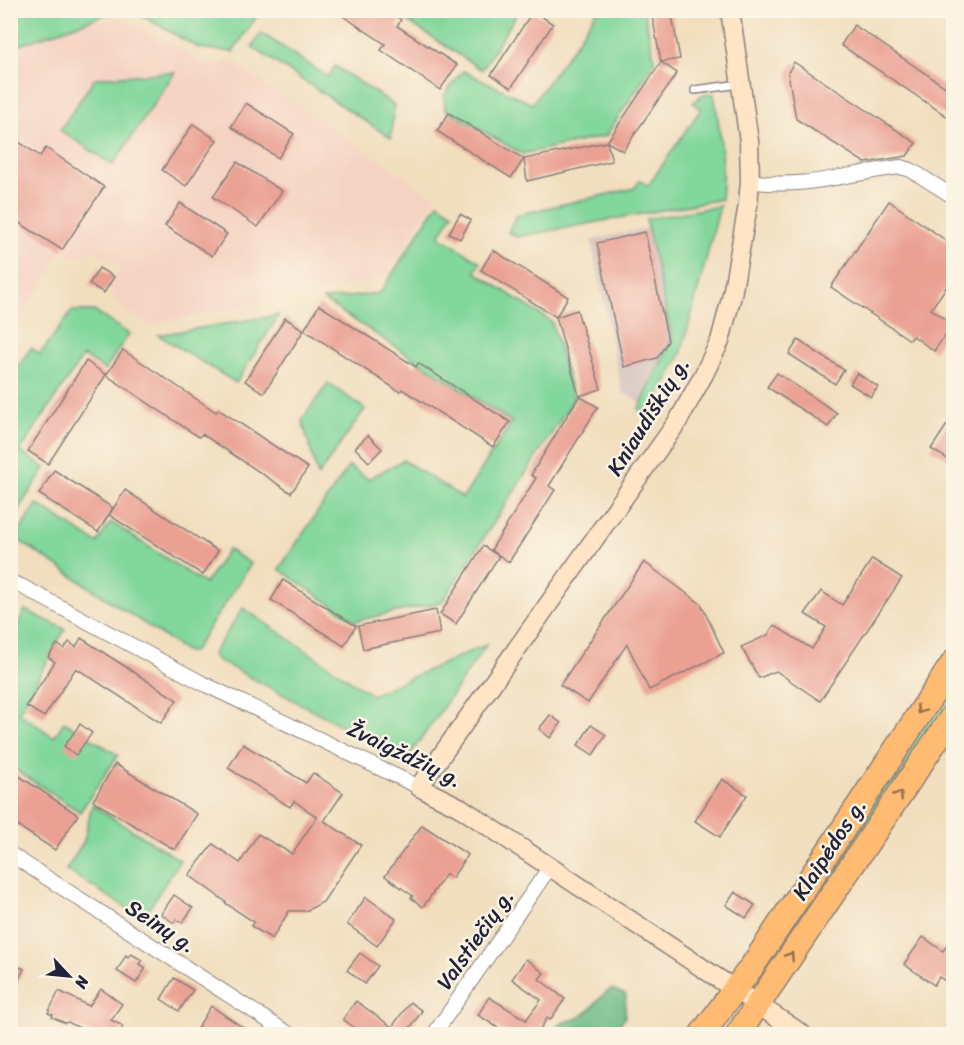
<svg xmlns="http://www.w3.org/2000/svg" width="964" height="1045" font-family="Sriracha,sans-serif">
  <style>
    .built { fill: #f5d3c2 }
    .industrial { fill: #d1c0bd }
    .green { fill: #82d79b; stroke: #527c6b; stroke-width: 1.5 }
    .forest { fill: #69b883; stroke: #466d5f; stroke-width: 1.5 }
    .building { fill: #eaa093 }
    .lines { fill: none; stroke-linecap: round; stroke-linejoin: round }
    .lane-casing { stroke: #8a807c; stroke-width: 10 }
    .street-casing { stroke: #8a807c; stroke-width: 16 }
    .secondary-casing { stroke: #8a807c; stroke-width: 21 }
    .highway-casing { stroke: #8a807c; stroke-width: 27 }
    .lane { stroke: #fff; stroke-width: 7 }
    .street { stroke: #fff; stroke-width: 14 }
    .secondary { stroke: #ffe4c6; stroke-width: 18 }
    .highway { stroke: #febb71; stroke-width: 24 }
    .oneway { stroke: #906e56 }
    .labels { text-anchor: middle; dominant-baseline: central; stroke-width: 5; stroke-linejoin: round; paint-order: stroke }
    .street-label { font-size: 22px; fill: #22223b; stroke: #fcf5e5 }
  </style>
  <rect width="100%" height="100%" fill="#fcf5e5"/>
  <filter id="ink" filterUnits="userSpaceOnUse"><feTurbulence type="fractalNoise" baseFrequency=".0167" numOctaves="2"/><feDisplacementMap in="SourceGraphic" scale="12" xChannelSelector="R" yChannelSelector="G"/><feConvolveMatrix kernelMatrix="1 2 1 2 8 2 1 2 1" color-interpolation-filters="sRGB"/></filter>
  <filter id="wash" filterUnits="userSpaceOnUse"><feTurbulence type="fractalNoise" baseFrequency=".008" numOctaves="4" result="noise"/><feDisplacementMap in="SourceGraphic" scale="24" xChannelSelector="R" yChannelSelector="G"/><feGaussianBlur stdDeviation="1.35" result="paint"/><feColorMatrix in="noise" values="0 0 0 0 0 0 0 0 0 0 0 0 0 0 0 0 0 1.4 0 .05"/><feComposite in="paint" operator="in"/></filter>
  <g filter="url(#wash)">
    <rect width="100%" height="100%" fill="#f1debe"/>
    <polygon class="built" points="121,18 208,66 229,61 436,197 382,279 148,325 115,302 110,287 122,268 92,249 86,258 61,254 11,333 11,28"/>
    <polygon class="industrial" points="648,228 672,339 641,403 622,392 591,240"/>
    <g class="green">
      <polygon points="11,10 116,10 116,11 11,48"/>
      <polygon points="515,10 518,12 482,70 392,11"/>
      <polygon points="133,11 260,11 233,52 199,48"/>
      <polygon points="597,11 644,11 655,62 606,136 522,154 445,109 444,95 463,71 532,104 574,46"/>
      <polygon points="261,33 328,77 335,66 394,105 391,138 252,47"/>
      <polygon points="175,72 113,165 60,130 95,78"/>
      <path d="M714,94C720,129 725,163 721,199L517,237L508,232L516,215L635,188L640,180L648,186L701,109L693,103L702,95Z"/>
      <polygon points="438,203 453,213 439,236 480,262 475,272 552,322 574,399 442,602 355,621 279,569 349,466 368,479 403,460 463,498 512,422 323,300 380,293"/>
      <polygon points="720,206 681,354 648,415 639,409 672,339 646,219"/>
      <polygon points="72,311 94,311 129,334 105,370 83,356 20,451 45,468 11,521 11,377 31,348 40,354"/>
      <polygon points="279,315 236,383 158,335"/>
      <polygon points="328,383 365,409 318,476 302,420"/>
      <polygon points="37,504 97,543 111,522 205,584 228,549 251,564 193,652 187,652 15,538"/>
      <polygon points="243,608 372,695 487,644 410,755 398,755 217,660 212,655"/>
      <polygon points="25,610 65,629 19,713 54,737 64,722 118,755 80,812 11,767 10,640"/>
      <polygon points="953,678 953,700 906,770 896,763"/>
      <polygon points="892,768 903,775 759,982 811,902 837,850"/>
      <polygon points="92,805 180,860 143,918 66,870 84,841"/>
    </g>
    <path class="forest" d="M612,989L626,995L625,1017L613,1034H551C565,1015 568,1025 583,1015C595,1008 598,995 612,989Z"/>
    <g id="blocks">
      <g class="building">
        <polygon points="334,10 387,10 401,20 397,26 457,65 440,90 381,50 385,44"/>
        <polygon points="651,10 671,10 680,59 661,62"/>
        <polygon points="533,11 553,24 511,88 491,75"/>
        <polygon points="854,25 954,93 954,121 841,45"/>
        <polygon points="661,62 677,73 623,151 607,142"/>
        <polygon points="794,62 916,143 907,156 865,163 796,119 788,73"/>
        <polygon points="246,103 294,134 278,158 231,127"/>
        <polygon points="449,113 524,159 511,178 437,131"/>
        <polygon points="193,124 217,140 186,186 162,170"/>
        <polygon points="10,136 40,156 46,148 104,187 62,250 10,217"/>
        <polygon points="607,142 612,161 527,181 524,159"/>
        <polygon points="237,162 282,191 258,227 213,197"/>
        <polygon points="889,201 954,246 954,276 931,309 953,324 934,351 913,336 910,340 831,287"/>
        <polygon points="180,203 227,234 212,256 165,226"/>
        <polygon points="460,214 471,220 460,239 449,233"/>
        <polygon points="645,232 668,341 657,358 624,367 597,243"/>
        <polygon points="493,250 568,297 556,317 481,270"/>
        <polygon points="99,268 114,277 104,293 89,284"/>
        <polygon points="319,305 416,367 418,363 510,422 493,447 402,389 400,392 304,330"/>
        <polygon points="577,310 601,389 579,396 556,317"/>
        <polygon points="285,318 304,330 264,393 245,381"/>
        <polygon points="798,340 844,370 835,384 789,354"/>
        <polygon points="123,350 216,412 218,409 308,468 291,493 202,434 199,437 106,375"/>
        <polygon points="86,361 106,375 48,464 28,451"/>
        <polygon points="777,373 837,413 828,427 767,387"/>
        <polygon points="857,373 878,387 871,397 850,384"/>
        <polygon points="579,396 598,407 549,486 555,490 509,562 491,550 536,478 531,475"/>
        <polygon points="954,414 954,463 931,449"/>
        <polygon points="368,435 382,449 369,462 355,448"/>
        <polygon points="54,470 113,508 98,532 39,494"/>
        <polygon points="125,490 218,551 203,575 109,515"/>
        <polygon points="483,546 499,556 456,624 440,614"/>
        <polygon points="872,559 902,578 820,701 776,671 759,678 741,647 768,635 774,625 812,649 826,627 805,614 821,591 842,605"/>
        <polygon points="644,562 701,604 724,653 649,690 627,644 588,703 560,685"/>
        <polygon points="283,580 356,626 344,646 271,600"/>
        <polygon points="436,610 440,633 363,649 358,626"/>
        <polygon points="81,638 177,700 161,723 76,668 44,717 26,706 55,662 48,657 57,644 64,649 69,642 76,647"/>
        <polygon points="550,715 561,723 550,738 539,729"/>
        <polygon points="80,724 92,733 76,755 64,746"/>
        <polygon points="591,725 606,735 593,755 578,745"/>
        <polygon points="243,744 306,783 313,773 343,793 324,821 361,845 323,902 306,911 289,911 272,939 251,926 254,922 225,903 226,902 189,875 213,844 240,863 258,834 292,854 317,817 294,801 290,807 228,768"/>
        <polygon points="115,764 197,814 175,850 93,801"/>
        <polygon points="10,770 78,815 55,850 10,821"/>
        <polygon points="722,779 747,795 720,837 695,821"/>
        <polygon points="422,825 468,855 452,878 446,874 423,907 411,898 413,896 385,876"/>
        <polygon points="735,892 755,905 746,918 726,905"/>
        <polygon points="174,895 193,908 182,923 176,919 174,923 161,914"/>
        <polygon points="366,897 396,919 377,946 347,924"/>
        <polygon points="954,935 954,987 939,977 934,985 904,964 923,937 943,951"/>
        <polygon points="360,953 378,966 365,984 347,970"/>
        <polygon points="131,954 142,960 139,964 146,968 136,983 117,971 126,955 128,957"/>
        <polygon points="526,959 544,973 539,979 565,999 550,1020 547,1018 537,1035 509,1035 478,1015 489,997 526,1020 541,1000 512,979"/>
        <polygon points="10,962 24,969 10,997"/>
        <polygon points="174,978 193,990 179,1011 161,999"/>
        <polygon points="101,989 122,1004 111,1020 123,1026 119,1035 93,1035 68,1022 65,1023 52,1017 53,1015 48,1013 59,991 89,1006"/>
        <polygon points="356,1001 392,1027 410,1002 422,1011 405,1035 364,1035 343,1019"/>
        <polygon points="211,1006 254,1035 193,1035"/>
      </g>
    </g>
  </g>
  <g filter="url(#ink)">
    <use href="#blocks" fill-opacity="0" stroke="#8a807c" stroke-width="1.5"/>
    <g class="lines">
      <defs>
        <polyline id="lane" points="695,90 740,84"/>
        <g id="street">
          <path d="M750,181C806,190 848,173 901,167L911,170L954,197"/>
          <polyline points="10,582 21,586 204,684 419,787"/>
          <polyline points="10,854 289,1034"/>
          <polyline points="434,1034 550,867"/>
        </g>
        <polyline id="secondary" points="730,10 749,141 750,181 748,205 732,295 720,341 703,376 678,421 419,787 461,808 802,1034"/>
        <g id="highway">
          <polyline points="702,1034 753,965 954,662"/>
          <polyline points="738,1034 954,714"/>
        </g>
      </defs>
      <use href="#lane" class="lane-casing"/>
      <use href="#street" class="street-casing"/>
      <use href="#secondary" class="secondary-casing"/>
      <use href="#highway" class="highway-casing"/>
      <use href="#lane" class="lane"/>
      <use href="#street" class="street"/>
      <use href="#secondary" class="secondary"/>
      <use href="#highway" class="highway"/>
    </g>
    <defs><path id="oneway-chevron" d="M-2-3.5L2.5 0L-2 3.5" fill="none" stroke-width="1.6" stroke-linecap="round" stroke-linejoin="round" transform="scale(1.5)"/></defs>
    <g class="oneway">
      <use href="#oneway-chevron" transform="translate(920 710) rotate(124)"/>
      <use href="#oneway-chevron" transform="translate(899 795) rotate(-56)"/>
      <use href="#oneway-chevron" transform="translate(790 956) rotate(-56)"/>
    </g>
  </g>
  <g class="labels">
    <g class="street-label">
      <text transform="translate(648 416) rotate(-58)">Kniaudiškių g.</text>
      <text transform="translate(405 754) rotate(26)">Žvaigždžių g.</text>
      <text transform="translate(829 849) rotate(-57)">Klaipėdos g.</text>
      <text transform="translate(161 926) rotate(33)">Seinų g.</text>
      <text transform="translate(475 939) rotate(-55)">Valstiečių g.</text>
    </g>
  </g>
  <rect width="964" height="1045" fill="none" stroke="#fcf5e5" stroke-width="36"/>
  <g transform="translate(69 976) rotate(116)" stroke="#fcf5e5" stroke-width="4.5" paint-order="stroke">
  <path d="M0-4.5L10 22L0 15L-10 22Z" fill="#22223b"/>
  <text y="-9" font-size="16" font-weight="bold" text-anchor="middle" fill="#22223b">N</text>
  </g>
</svg>
